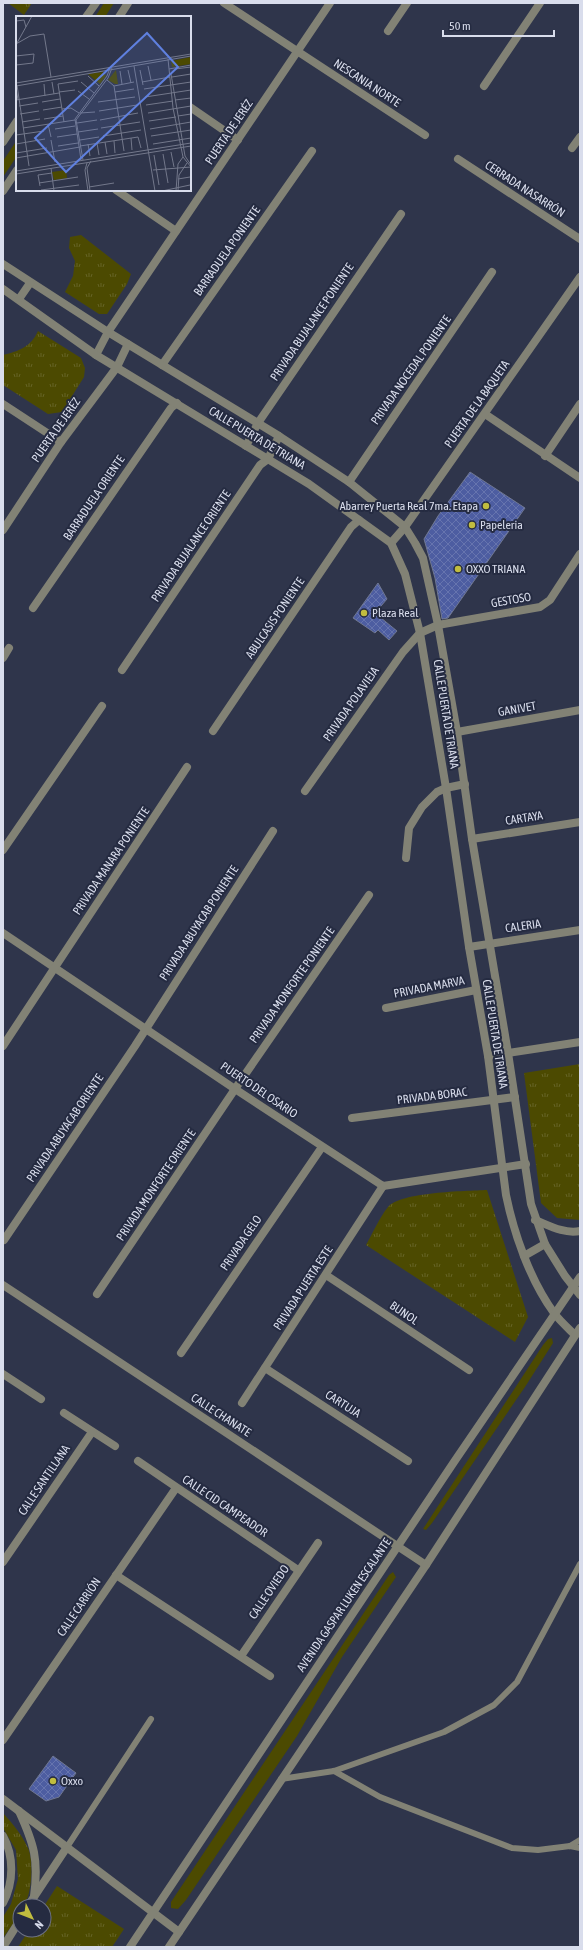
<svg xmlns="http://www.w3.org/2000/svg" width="583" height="1950" font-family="'Asap Condensed',sans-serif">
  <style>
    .grass { fill: #4c4a01 }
    .park { fill: url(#park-tufts) }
    .building { fill: url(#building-cross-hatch); stroke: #6f7791 }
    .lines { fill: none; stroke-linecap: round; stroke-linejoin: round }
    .service { stroke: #828275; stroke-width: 6 }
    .minor { stroke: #828275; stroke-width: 8 }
    .tertiary { stroke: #828275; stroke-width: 8 }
    .poi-dot { fill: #c1bd3f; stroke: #252b41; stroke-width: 1.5 }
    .labels { text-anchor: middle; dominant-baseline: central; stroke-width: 4; stroke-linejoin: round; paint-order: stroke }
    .street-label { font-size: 12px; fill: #d9ddec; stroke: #252b41 }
    .poi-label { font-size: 12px; fill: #d9ddec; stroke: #252b41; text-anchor: start }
    .inset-road { fill: none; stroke: #73788b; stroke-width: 1 }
    .view { fill: #5f80df; fill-opacity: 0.15; stroke: #5f80df; stroke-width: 2 }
    .inset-edge { fill: none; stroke: #d9ddec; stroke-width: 2 }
  </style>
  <defs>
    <pattern id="park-tufts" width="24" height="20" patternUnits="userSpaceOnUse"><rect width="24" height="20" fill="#4c4a01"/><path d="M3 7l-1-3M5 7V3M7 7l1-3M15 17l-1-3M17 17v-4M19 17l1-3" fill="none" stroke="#656426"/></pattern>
    <pattern id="building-cross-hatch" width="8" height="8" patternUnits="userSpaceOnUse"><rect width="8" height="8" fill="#4d5da1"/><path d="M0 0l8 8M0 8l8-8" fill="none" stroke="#6674ae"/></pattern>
  </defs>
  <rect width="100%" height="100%" fill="#2f354b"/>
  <g class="grass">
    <polygon points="104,3 114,3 105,17 95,17"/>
    <polygon points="17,140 17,156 3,177 3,161"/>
    <polygon points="552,1338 553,1343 525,1387 432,1523 426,1530 423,1529 543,1345 548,1339"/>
    <polygon points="393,1572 396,1577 342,1657 297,1736 186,1900 178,1909 171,1908 171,1902 389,1575"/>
  </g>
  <g class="park">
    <polygon points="8,3 32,3 24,15"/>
    <polygon points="81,235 131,274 127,284 107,314 99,314 65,292 73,276 75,261 69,248 70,237"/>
    <path d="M38,331L81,358L85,368L84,377L62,412L48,414L3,385V355C19,351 31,347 38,331Z"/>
    <polygon points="580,1064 580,1220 557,1218 541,1203 524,1073"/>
    <path d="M487,1190L528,1317L515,1342L366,1245C373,1233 379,1218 388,1207C400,1192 466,1191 487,1190Z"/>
    <path d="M3,1813C13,1824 22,1835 28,1848C34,1862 32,1893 24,1906H20V1914L3,1938V1917L11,1904L18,1879L16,1850L3,1828Z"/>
    <polygon points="57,1886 124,1929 112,1947 18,1947 29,1930 44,1930 44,1906"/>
  </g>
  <g class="building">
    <polygon points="470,472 525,508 448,618 442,619 435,578 424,539 438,516"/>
    <polygon points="378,583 387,599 375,613 397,631 389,640 378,630 375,633 353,618"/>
    <polygon points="53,1756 76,1773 59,1797 46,1801 29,1789"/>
  </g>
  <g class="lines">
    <g class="service">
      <polyline points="334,1771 380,1797 512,1848 538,1850 570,1846 580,1848"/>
      <polyline points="281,1779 334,1771 444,1732 494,1705 517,1682 580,1564"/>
      <polyline points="570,1846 580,1840"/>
      <polyline points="67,1847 151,1719"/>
    </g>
    <g class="minor">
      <polyline points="224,3 425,135"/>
      <polyline points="388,31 407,3"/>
      <polyline points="484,86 540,3"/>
      <polyline points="190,107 238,140"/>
      <polyline points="572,148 580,137"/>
      <polyline points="458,159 580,239"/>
      <polyline points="116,190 176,231"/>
      <polyline points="96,355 108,332 330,3"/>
      <polyline points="162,365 312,151"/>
      <polyline points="3,404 61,442"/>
      <polyline points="485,414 580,478"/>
      <polyline points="246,446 258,423 401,214"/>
      <polyline points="545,456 580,404"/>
      <polyline points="349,482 492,272"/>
      <polyline points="3,530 61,442 117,367 128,344"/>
      <polyline points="391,543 405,527 580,277"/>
      <polyline points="33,608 171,408 177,403"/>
      <polyline points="3,658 9,648"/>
      <polyline points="122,670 260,465 268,459 279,436"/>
      <polyline points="213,731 351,527 359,520"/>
      <polyline points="457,732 580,710"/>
      <polyline points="305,791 403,652 420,633 438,625 540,607 550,600 580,554"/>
      <polyline points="472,839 580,822"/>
      <polyline points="3,850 102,706"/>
      <polyline points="406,858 409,828 422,807 437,792 446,788 465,784"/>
      <polyline points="3,933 235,1089 383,1186 526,1164"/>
      <polyline points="469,947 580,930"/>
      <polyline points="386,1008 476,990"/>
      <polyline points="3,1046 187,767"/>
      <polyline points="488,1056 580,1042"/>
      <polyline points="352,1118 515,1097"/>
      <polyline points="4,1240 135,1046 273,831"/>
      <polyline points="326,1275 469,1370"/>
      <polyline points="97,1294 235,1089 369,895"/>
      <polyline points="181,1353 322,1147"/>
      <polyline points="265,1368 408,1461"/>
      <polyline points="3,1374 41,1399"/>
      <polyline points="242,1403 383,1186"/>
      <polyline points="64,1413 115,1446"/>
      <polyline points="138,1461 298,1570"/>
      <polyline points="3,1562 92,1432"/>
      <polyline points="116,1575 270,1676"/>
      <polyline points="241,1656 318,1543"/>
      <polyline points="3,1740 176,1488"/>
      <polyline points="3,1799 179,1932"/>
      <path d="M19,1811C34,1844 39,1860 34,1896"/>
      <path d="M3,1836C14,1856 14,1882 3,1903"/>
      <polyline points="28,1906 67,1847"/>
      <polyline points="3,1947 20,1920"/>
    </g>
    <g class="tertiary">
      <polyline points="86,17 96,3"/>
      <polyline points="119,17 128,3"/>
      <polyline points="3,142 17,121"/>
      <polyline points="3,191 17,170"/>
      <polyline points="3,264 108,332 279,436 349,482 405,527 415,543 423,558 438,625 457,732 472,839 508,1053 531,1204 545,1244 565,1276 580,1295"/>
      <path d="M3,289L96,355L309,484L391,543L405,574L420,633L446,788L469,947L488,1056L506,1195C514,1234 530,1280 554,1313C560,1321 568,1328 575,1335"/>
      <polyline points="19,299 30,283"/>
      <path d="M535,1220C550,1226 564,1234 580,1231"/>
      <polyline points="524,1256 545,1244"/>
      <polyline points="3,1285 426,1565"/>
      <polyline points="130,1947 454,1462 580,1277"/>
      <polyline points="169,1947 426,1565 580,1328"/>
    </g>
  </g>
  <g class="poi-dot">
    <circle cx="486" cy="506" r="4"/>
    <circle cx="472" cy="525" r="4"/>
    <circle cx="458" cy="569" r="4"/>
    <circle cx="364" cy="613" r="4"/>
    <circle cx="53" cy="1781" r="4"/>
  </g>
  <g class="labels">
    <g class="street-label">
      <text transform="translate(367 83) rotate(33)">NESCANIA NORTE</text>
      <text transform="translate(229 132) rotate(-56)">PUERTA DE JERÉZ</text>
      <text transform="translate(525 189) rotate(33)">CERRADA NASARRÓN</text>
      <text transform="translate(227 251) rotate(-55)">BARRADUELA PONIENTE</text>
      <text transform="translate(312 322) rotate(-56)">PRIVADA BUJALANCE PONIENTE</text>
      <text transform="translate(411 370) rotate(-55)">PRIVADA NOCEDAL PONIENTE</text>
      <text transform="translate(477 404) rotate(-55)">PUERTA DE LA BAQUETA</text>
      <text transform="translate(56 430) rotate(-55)">PUERTA DE JERÉZ</text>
      <text transform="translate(257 438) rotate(31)">CALLE PUERTA DE TRIANA</text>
      <text transform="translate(94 498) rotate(-56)">BARRADUELA ORIENTE</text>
      <text transform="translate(191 546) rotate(-56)">PRIVADA BUJALANCE ORIENTE</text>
      <text transform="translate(511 600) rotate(-10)">GESTOSO</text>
      <text transform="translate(275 618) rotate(-56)">ABULCASIS PONIENTE</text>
      <text transform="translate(351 704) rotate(-55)">PRIVADA POLAVIEJA</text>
      <text transform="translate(517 709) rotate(-10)">GANIVET</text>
      <text transform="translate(446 714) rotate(81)">CALLE PUERTA DE TRIANA</text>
      <text transform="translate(524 818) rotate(-9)">CARTAYA</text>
      <text transform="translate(111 861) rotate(-56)">PRIVADA MANARA PONIENTE</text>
      <text transform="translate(199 923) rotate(-57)">PRIVADA ABUYACAB PONIENTE</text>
      <text transform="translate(523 926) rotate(-8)">CALERIA</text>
      <text transform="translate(292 985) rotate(-55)">PRIVADA MONFORTE PONIENTE</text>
      <text transform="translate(429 987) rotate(-11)">PRIVADA MARVA</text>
      <text transform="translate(495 1034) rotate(81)">CALLE PUERTA DE TRIANA</text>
      <text transform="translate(259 1090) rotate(34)">PUERTO DEL OSARIO</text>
      <text transform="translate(432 1096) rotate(-7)">PRIVADA BORAC</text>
      <text transform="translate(65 1128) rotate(-56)">PRIVADA ABUYACAB ORIENTE</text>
      <text transform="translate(156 1185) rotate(-56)">PRIVADA MONFORTE ORIENTE</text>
      <text transform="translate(241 1243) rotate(-56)">PRIVADA GELO</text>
      <text transform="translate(303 1288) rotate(-57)">PRIVADA PUERTA ESTE</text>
      <text transform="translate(404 1313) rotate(34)">BUNOL</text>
      <text transform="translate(343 1404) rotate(33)">CARTUJA</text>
      <text transform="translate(221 1415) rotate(33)">CALLE CHANATE</text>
      <text transform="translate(44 1480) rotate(-56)">CALLE SANTILLANA</text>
      <text transform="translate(225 1506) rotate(34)">CALLE CID CAMPEADOR</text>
      <text transform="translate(269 1592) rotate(-56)">CALLE OVIEDO</text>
      <text transform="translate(344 1605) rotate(-56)">AVENIDA GASPAR LUKEN ESCALANTE</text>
      <text transform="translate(79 1607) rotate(-56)">CALLE CARRIÓN</text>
    </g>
    <g class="poi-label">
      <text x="478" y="506" text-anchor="end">Abarrey Puerta Real 7ma. Etapa</text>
      <text x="480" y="525">Papeleria</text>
      <text x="466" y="569">OXXO TRIANA</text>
      <text x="372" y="613">Plaza Real</text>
      <text x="61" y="1781">Oxxo</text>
    </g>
  </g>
  <g transform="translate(16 16)">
    <rect width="175" height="175" fill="#2f354b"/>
    <path d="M175,41V48L156,51L155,45ZM100,54L102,68H99L92,64ZM87,56L90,60L84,68L72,58ZM50,154L51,162L38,164L36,156Z" fill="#4c4a01"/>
    <path class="inset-road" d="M0,5L8,4L10,11M1,27L16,0M0,28L14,20L28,18L35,61M0,40L18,38L17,47L0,49M152,43L157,92L167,141L175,151M118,50L139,175M132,50L135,64M175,51L159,53L155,58L169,140L175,149M153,53L175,49M112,54L115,67M124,54L127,69M104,55L106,68M72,60L83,70M156,61L175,58M91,64L98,70L108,135M36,66L38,78M65,66L78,77M126,66L154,61M0,67L175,38M28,68L29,80M1,69L13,150M0,70L175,40M98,70L118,66M0,72L2,84M128,73L175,66M62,75L73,83M43,76L59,74M99,76L118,73M129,81L175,74M0,84L43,77M159,84L175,82M26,86L44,83M82,86L119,81M130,89L157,85M3,90L22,87M46,93L55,92L63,97M27,94L46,91M83,95L121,89M64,97L79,96M132,97L175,90M4,98L23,95M162,100L175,98M28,103L47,100M84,104L122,97M133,105L160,101M6,106L24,103M48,106L42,68L62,65M61,107L81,104M32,108L35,121M7,112L59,104M85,112L124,106M39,113L59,110M134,113L175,106M62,116L82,113M0,119L28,115M87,120L125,114M135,120L175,114M41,121L61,118M115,122L116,134M35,124L39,146M64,124L83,121M98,125L99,137M89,126L91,138M81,127L83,139M0,128L29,123M72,128L74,140M137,128L175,122M42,130L62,127M64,130L122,121L125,132M155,136L158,151M0,137L31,132M147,138L152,167M138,139L143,169M0,142L64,131M65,144L59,103L91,60L94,52M67,144L60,104L92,62L96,52M71,147L69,154L72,175M35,152L38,175M137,154L175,151M0,155L175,127M0,158L175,130M162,163L174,161M23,167L62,161M24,170L22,159L36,157M73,171L98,167M25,174L63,169M74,175L71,152L75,145M146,175L174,169M160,175L162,148L167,141M162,175L163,159L171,147"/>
    <path class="view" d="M131,17L162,51L50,156L19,122Z"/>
    <rect width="175" height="175" class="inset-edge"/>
  </g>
  <rect width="583" height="1950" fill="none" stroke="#d9ddec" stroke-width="8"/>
  <g transform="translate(32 1918) rotate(133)"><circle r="19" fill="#252b41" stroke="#6d7285"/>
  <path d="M0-3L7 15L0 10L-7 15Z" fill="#c1bd3f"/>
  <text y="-6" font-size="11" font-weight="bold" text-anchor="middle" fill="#d9ddec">N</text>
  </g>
  <path d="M443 30v6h111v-6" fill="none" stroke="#d9ddec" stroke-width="2"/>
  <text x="449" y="30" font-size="12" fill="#d9ddec" stroke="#252b41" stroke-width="3" paint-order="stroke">50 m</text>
</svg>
